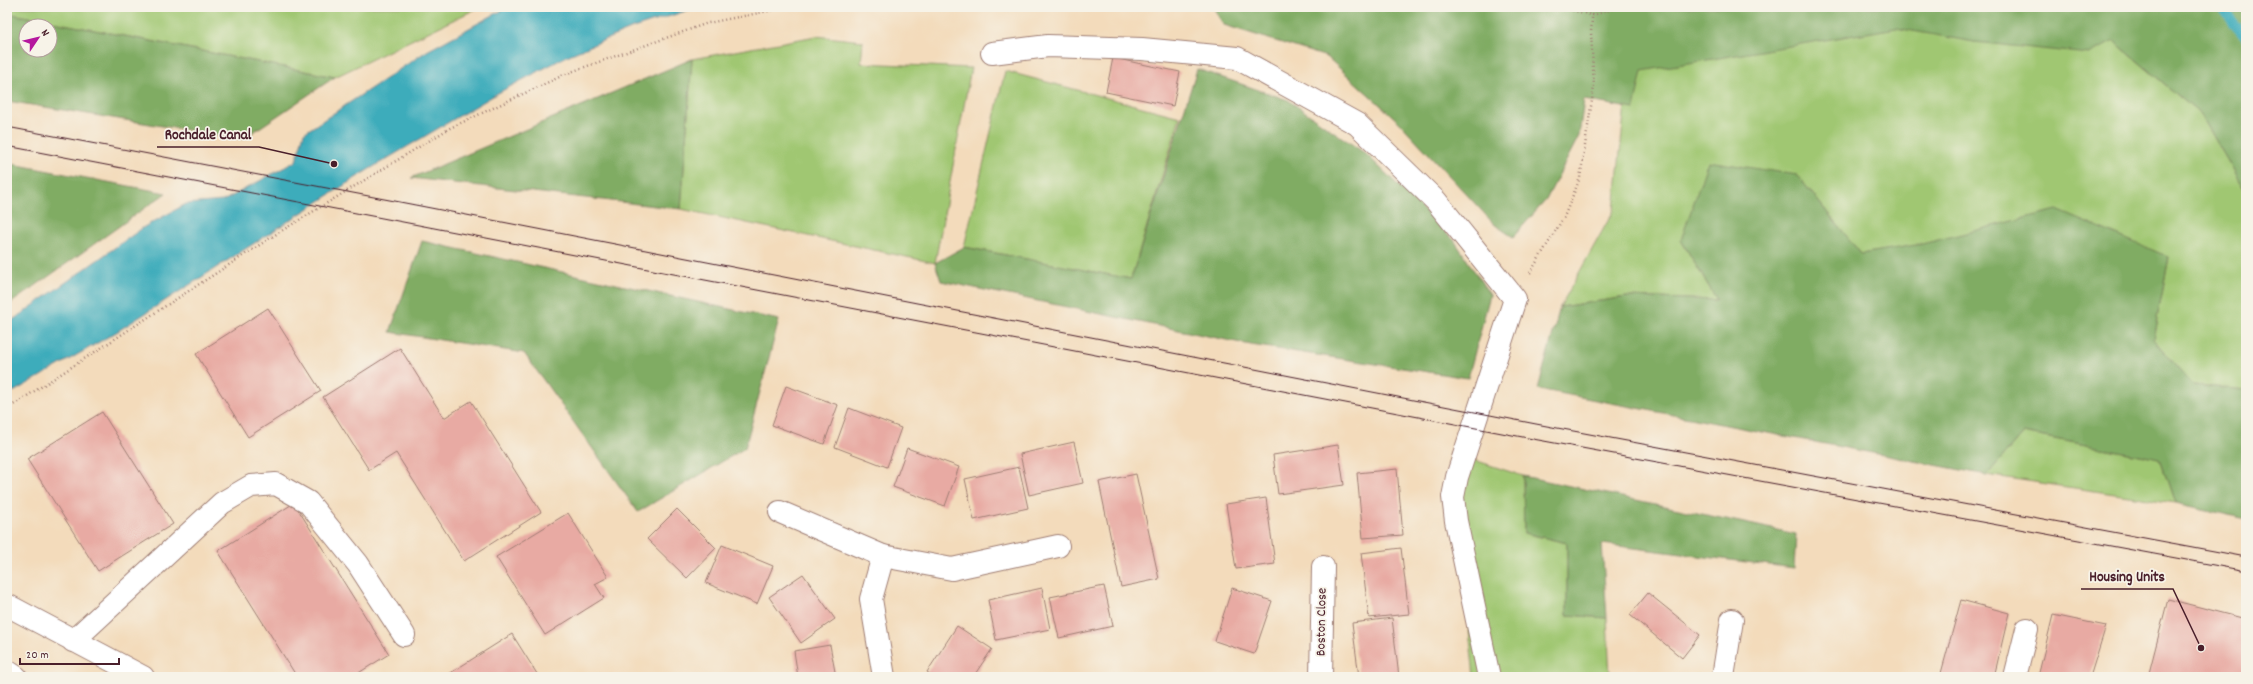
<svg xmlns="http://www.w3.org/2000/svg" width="2253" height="684" font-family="Dekko,sans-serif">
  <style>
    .green { fill: #a0c772; stroke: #75734e }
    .forest { fill: #80ac64; stroke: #656648; fill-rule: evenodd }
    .water { fill: #3eacbb; stroke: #446673 }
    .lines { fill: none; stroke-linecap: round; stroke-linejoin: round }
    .stream { stroke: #3eacbb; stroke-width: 10 }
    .building { fill: #e8aaa3 }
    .minor-casing { stroke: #9e7d73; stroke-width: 24 }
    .path { stroke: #9e7d73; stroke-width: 2.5; stroke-dasharray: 1 3; stroke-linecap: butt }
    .minor { stroke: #fff; stroke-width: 22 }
    .tram { stroke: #4a1f2b; stroke-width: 1 }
    .labels { text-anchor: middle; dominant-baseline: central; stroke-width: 3.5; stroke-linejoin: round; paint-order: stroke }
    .street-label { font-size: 14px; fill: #4a1f2b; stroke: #f7f3e8 }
    .leader { fill: none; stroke: #4a1f2b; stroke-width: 1.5 }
    .callout-dot { fill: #4a1f2b; stroke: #f7f3e8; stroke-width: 1.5 }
    .callout-label { font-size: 15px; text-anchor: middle; font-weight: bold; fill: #4a1f2b; stroke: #f7f3e8; stroke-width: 3.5; stroke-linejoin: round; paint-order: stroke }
  </style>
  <rect width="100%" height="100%" fill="#f7f3e8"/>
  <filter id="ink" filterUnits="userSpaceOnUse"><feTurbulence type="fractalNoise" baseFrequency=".025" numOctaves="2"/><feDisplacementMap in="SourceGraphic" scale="8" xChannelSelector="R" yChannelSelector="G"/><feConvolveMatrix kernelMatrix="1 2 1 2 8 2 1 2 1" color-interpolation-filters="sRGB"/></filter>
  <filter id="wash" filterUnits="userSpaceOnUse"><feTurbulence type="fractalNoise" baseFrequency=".012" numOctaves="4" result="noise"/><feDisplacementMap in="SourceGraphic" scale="16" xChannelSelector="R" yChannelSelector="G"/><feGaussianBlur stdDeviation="0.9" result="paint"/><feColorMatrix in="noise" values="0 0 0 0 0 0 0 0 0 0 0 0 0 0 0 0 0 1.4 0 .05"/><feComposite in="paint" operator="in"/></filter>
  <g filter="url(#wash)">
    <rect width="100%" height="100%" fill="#f3dbbb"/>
    <g class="green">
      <polygon points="7,7 480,7 335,77 7,13"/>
      <polygon points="2074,7 2201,115 2246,192 2246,390 2193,385 2153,339 2169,257 1922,245 1861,254 1797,175 1681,240 1717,300 1627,297 1560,307 1614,210 1632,37"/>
      <polygon points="816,36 863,41 861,63 971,68 935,263 681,209 692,59"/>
      <polygon points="1005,71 1180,117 1131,279 964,247"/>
      <polygon points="2023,433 2160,459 2175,503 1987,475"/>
      <polygon points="1450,452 1523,476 1524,533 1567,543 1567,615 1607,618 1610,677 1474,677"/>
    </g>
    <g class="forest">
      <polygon points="1213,7 2246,7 2246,192 2201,115 2114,41 2089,54 1974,42 1896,28 1642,71 1634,109 1584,100 1579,136 1546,200 1513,237 1495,225 1399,122 1327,57 1224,25"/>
      <path d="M7,13L335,77L243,139L7,101ZM26,26H50V50H26Z"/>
      <polygon points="692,59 681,209 411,178"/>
      <polygon points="1197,69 1288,100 1366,154 1454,240 1490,295 1468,378 1251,345 941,281 935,263 964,247 1131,279"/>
      <polygon points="1708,161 1797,175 1861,254 1922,244 2057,210 2169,257 2153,339 2193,385 2246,390 2246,519 2175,503 2160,459 2023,433 1987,475 1538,389 1560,307 1627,297 1717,300 1681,240"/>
      <polygon points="7,163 166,193 7,306"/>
      <polygon points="422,241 779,320 745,448 638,512 524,353 390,332"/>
      <polygon points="1523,476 1796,534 1794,568 1602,544 1607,618 1567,615 1567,543 1524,533"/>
    </g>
    <polygon class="water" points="508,7 698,7 633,28 569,55 498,93 368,170 118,331 15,391 7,392 7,324 144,227 186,204 223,201 296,161 304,133 427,51"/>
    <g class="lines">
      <polyline class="stream" points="2221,7 2246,38"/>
    </g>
    <g id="blocks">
      <g class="building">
        <polygon points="1113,58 1180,72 1173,106 1106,92"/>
        <polygon points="268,308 321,391 248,437 196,354"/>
        <polygon points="400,348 444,418 471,401 541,512 464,561 396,453 369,470 323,397"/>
        <polygon points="786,386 838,405 824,444 772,425"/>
        <polygon points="849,408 901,428 887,467 835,447"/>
        <polygon points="102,412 173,524 98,571 27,459"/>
        <polygon points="1074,442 1083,483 1029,495 1020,454"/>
        <polygon points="1338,445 1344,485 1278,494 1273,455"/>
        <polygon points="907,448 959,467 945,506 893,487"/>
        <polygon points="1019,467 1028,508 974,520 965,479"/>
        <polygon points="1397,469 1403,535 1363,538 1357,473"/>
        <polygon points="1136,474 1159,579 1121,587 1099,482"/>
        <polygon points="1266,498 1275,564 1236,569 1226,504"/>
        <polygon points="294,503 389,654 352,677 297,677 218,551"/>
        <polygon points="677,509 716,548 687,578 647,539"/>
        <polygon points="568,513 608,577 595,584 604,598 545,635 496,557"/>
        <polygon points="722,545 773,566 757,604 706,583"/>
        <polygon points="1401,548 1409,614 1369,618 1361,553"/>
        <polygon points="803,574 835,619 801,643 769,597"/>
        <polygon points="1104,586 1113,626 1059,638 1050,597"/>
        <polygon points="1042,588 1050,629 996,640 988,600"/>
        <polygon points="1232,588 1272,601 1254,654 1215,641"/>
        <polygon points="1648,593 1700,635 1682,658 1630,615"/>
        <polygon points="2168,599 2246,619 2246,677 2148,677"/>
        <polygon points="1961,600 2009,613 1994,677 1940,677"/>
        <polygon points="2053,615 2106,626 2090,677 2038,677"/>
        <polygon points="1392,618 1399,677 1359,677 1352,623"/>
        <polygon points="957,626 992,649 973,677 934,677 927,672"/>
        <polygon points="512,634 539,677 444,677"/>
        <polygon points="830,645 836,677 798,677 794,651"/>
      </g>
    </g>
  </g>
  <g filter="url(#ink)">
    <use href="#blocks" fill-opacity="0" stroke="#9e7d73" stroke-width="1"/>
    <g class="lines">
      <defs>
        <g id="minor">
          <polyline points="992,53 1048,46 1142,49 1237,58 1357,124 1436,201 1515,299 1457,477 1453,497 1456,521 1489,677"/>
          <polyline points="780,512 883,556 952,569 1058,546"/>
          <polyline points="883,556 871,599 884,677"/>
          <polyline points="7,605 143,677"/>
          <polyline points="73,641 222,503 251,486 276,484 308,502 358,564 404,635"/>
          <polyline points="7,671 16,677"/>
          <polyline points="1321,677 1323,567"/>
          <polyline points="1723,677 1732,620"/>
          <polyline points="2015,677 2027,629"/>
        </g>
      </defs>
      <use href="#minor" class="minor-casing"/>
      <g class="path">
        <polyline points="1557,7 1593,15 1620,7"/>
        <polyline points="1530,273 1564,217 1580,178 1594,87 1591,32 1593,7"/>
        <polyline points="7,409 278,233 450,128 568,73 708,23 789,7"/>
      </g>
      <use href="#minor" class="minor"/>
      <g class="tram">
        <polyline points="7,127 400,202 1536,424 2246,557"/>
        <polyline points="7,146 1533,439 2246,571"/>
      </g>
    </g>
  </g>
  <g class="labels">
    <g class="street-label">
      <text transform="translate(1322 622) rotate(-89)">Boston Close</text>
    </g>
  </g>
  <path class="leader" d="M334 164L259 147H157M2201 648L2173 589H2081"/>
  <g class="callout-dot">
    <circle cx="334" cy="164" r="4"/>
    <circle cx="2201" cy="648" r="4"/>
  </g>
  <g class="callout-label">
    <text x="208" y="139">Rochdale Canal</text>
    <text x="2127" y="581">Housing Units</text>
  </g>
  <rect width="2253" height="684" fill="none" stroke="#f7f3e8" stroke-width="24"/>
  <g transform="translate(38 38) rotate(55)"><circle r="19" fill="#f7f3e8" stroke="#b29e9c"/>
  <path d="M0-3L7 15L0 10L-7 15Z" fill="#b5179e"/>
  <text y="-6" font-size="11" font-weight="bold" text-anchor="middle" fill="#4a1f2b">N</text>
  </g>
  <path d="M20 658v6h99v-6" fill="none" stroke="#4a1f2b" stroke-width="2"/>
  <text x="26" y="658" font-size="12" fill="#4a1f2b" stroke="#f7f3e8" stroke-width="3" paint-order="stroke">20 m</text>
</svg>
